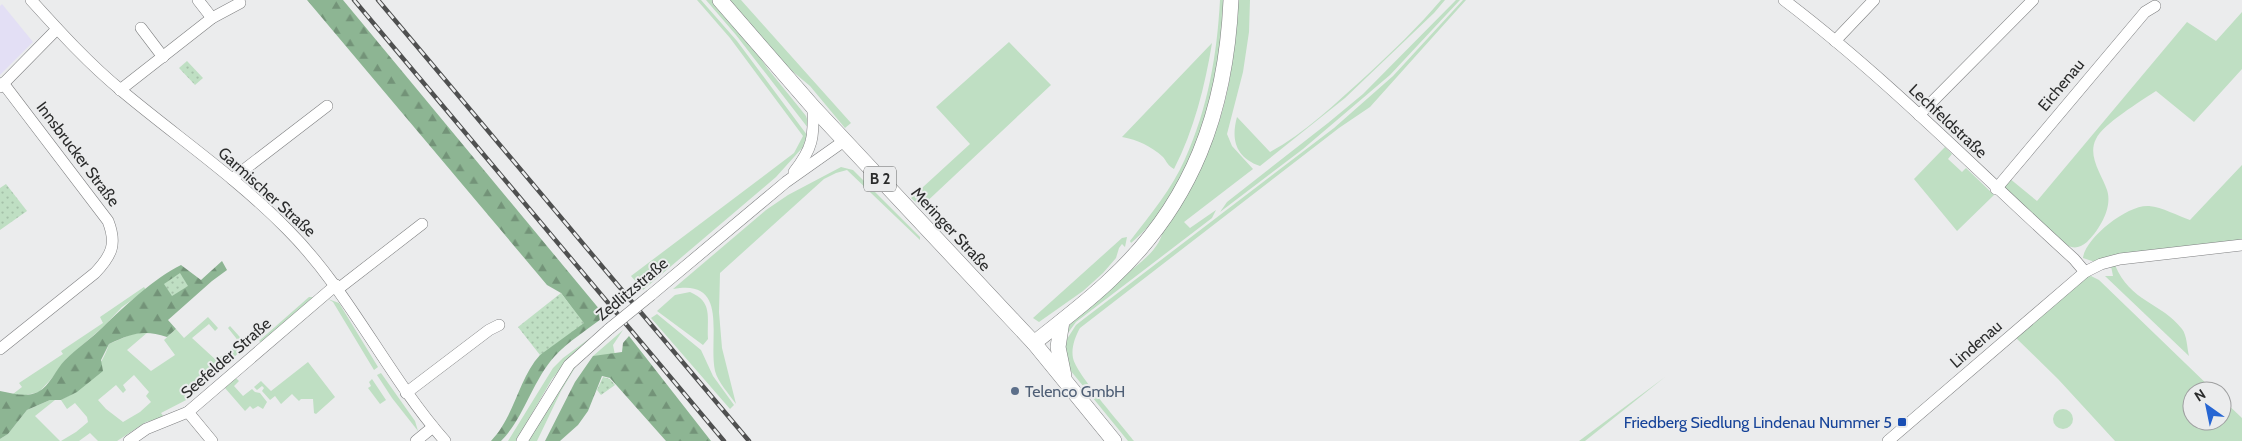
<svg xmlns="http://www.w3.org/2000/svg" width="2242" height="441" font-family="Cabin,sans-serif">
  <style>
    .education { fill: #e3dff5 }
    .green { fill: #bfdfc3; fill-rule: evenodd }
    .forest { fill: url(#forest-firs) }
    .park { fill: url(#park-dots) }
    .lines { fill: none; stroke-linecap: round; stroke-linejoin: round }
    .minor-casing { stroke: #7e7f80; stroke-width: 12 }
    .major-casing { stroke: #7e7f80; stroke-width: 16 }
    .minor { stroke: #fff; stroke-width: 11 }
    .major { stroke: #fff; stroke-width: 15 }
    .rail-casing { stroke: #4f5050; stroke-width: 4.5 }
    .rail { stroke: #ebeced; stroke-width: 2.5; stroke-dasharray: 8; stroke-linecap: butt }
    .minor-bridge-casing { stroke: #7e7f80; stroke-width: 12; stroke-linecap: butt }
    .minor-bridge { stroke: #fff; stroke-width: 11 }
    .service-dot { fill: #5c6f8a; stroke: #ebeced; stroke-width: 2 }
    .transit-dot { fill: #1a4fb4; stroke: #ebeced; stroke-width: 2 }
    .labels { text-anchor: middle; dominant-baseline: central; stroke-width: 4; stroke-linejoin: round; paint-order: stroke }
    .shield { fill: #ebeced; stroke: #656666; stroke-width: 1 }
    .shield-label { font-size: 15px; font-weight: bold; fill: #2b2c2c }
    .street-label { font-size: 16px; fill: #2b2c2c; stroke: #ebeced }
    .service-label { font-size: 16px; fill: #4e5e75; stroke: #ebeced; text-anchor: start }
    .transit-label { font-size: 16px; fill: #164399; stroke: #ebeced; text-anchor: end }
  </style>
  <defs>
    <pattern id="forest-firs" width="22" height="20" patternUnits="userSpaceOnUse" patternTransform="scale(1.25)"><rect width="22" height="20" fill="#8db593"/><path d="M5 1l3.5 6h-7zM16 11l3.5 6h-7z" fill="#739378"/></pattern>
    <pattern id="park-dots" width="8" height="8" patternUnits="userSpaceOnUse" patternTransform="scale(1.25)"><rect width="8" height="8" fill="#bfdfc3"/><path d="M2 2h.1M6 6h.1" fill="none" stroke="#a4c0a8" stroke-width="1.8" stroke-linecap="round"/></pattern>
  </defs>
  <rect width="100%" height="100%" fill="#ebeced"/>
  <polygon class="education" points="2,4 33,42 0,75 0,6"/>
  <g class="green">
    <polygon points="697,0 701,0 737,41 807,135 803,147 776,177 643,290 631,276 794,153 803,136 730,38"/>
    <polygon points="706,0 713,0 748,40 768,69 806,116 808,122 808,128 736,35"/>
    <polygon points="728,0 741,0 851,123 845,128 810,86 785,65"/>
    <path d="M1220,0H1226C1225,15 1226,31 1223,46C1214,110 1182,202 1131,243L1130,241C1150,215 1172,189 1185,159C1208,108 1217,55 1220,0Z"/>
    <path d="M1237,0H1250L1249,32L1243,72L1227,134L1232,146L1253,169L1184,222L1190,228L1216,210L1212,218L1076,322L1065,337C1066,325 1077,317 1085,310C1097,300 1108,289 1120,279C1135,266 1162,250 1163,228C1181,197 1202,166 1215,133C1231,93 1236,42 1237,0Z"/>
    <path d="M1441,0H1445L1434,13L1345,98L1260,166C1235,157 1231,139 1237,117L1270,152C1305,133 1336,103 1366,76C1392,52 1418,27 1441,0Z"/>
    <polygon points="1456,0 1460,0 1390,75 1303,149 1220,212 1227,202 1328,123 1363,94"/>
    <path d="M1463,0H1466L1370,107L1339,128L1080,328C1075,337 1071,348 1073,358C1076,374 1122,425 1134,441H1128L1066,365L1065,347L1067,339L1076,325L1085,318L1334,128L1393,76Z"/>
    <path d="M2242,12V69L2194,122L2156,91C2141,101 2103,124 2096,139C2087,156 2102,175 2107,190C2113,208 2099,230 2087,242C2080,248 2074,249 2066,245L2005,191L2004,185L2009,178L2037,201L2187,22L2216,41Z"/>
    <polygon points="1009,42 1051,85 921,207 911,198 970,144 936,107"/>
    <path d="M1212,43C1205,86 1194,130 1174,169C1168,166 1167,162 1163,157C1151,146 1138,140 1122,137Z"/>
    <polygon points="1945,147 1952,154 1948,159 1962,172 1966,168 1994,195 1957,231 1914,179"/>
    <path d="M2242,165V241L2095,262L2083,258C2085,238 2128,204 2149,206C2162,207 2178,216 2190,220Z"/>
    <path d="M841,167L853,170L920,237V240L847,170L836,173L824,179L720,273L719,312L722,348L736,404C729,394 718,382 715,371C708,337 730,278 673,289L766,210L788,195Z"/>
    <polygon points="1127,237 1125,247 1122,244 1119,248 1116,258 1103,273 1083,291 1039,322 1033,318 1122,238"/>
    <path d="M2115,265C2130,302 2161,302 2182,329C2187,335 2187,348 2189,356L2105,276H2113L2111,266Z"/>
    <polygon points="2091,276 2099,280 2214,391 2192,391 2192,421 2222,421 2222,399 2242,418 2242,441 2115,441 2058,379 2015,337 2084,277"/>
    <polygon points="144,287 146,290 122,307 103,327 65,360 53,377 39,392 22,396 13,394 22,387 19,383 63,354 61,351 103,323 100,317"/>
    <path d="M690,292C713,302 707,316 708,339L703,345L657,311L675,295Z"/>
    <polygon points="309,297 313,297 262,343 259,341"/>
    <polygon points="328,299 339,303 378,367 374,370 333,302"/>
    <polygon points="657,314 701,350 713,376 734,405 730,409 651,318"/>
    <path d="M208,317L218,328L215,331L209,324L192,338L216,360L240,343L228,328L230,326L247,345L190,398L161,413L164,417L146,422L117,441H98L90,433L79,441H61L76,432L88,422L87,417L75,403L67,409L61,400C82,390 102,367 109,344L132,334L148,332L127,350L151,371L175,355L164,340L176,329L184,338ZM134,375L149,392L146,396L151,402L140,412L123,422L106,409L98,400L116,385L123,393L126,390L123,385Z"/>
    <polygon points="623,330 613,345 615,355 593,356"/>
    <polygon points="590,338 572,355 552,379 516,441 508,441 553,368 563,358"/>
    <polygon points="579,361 561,391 537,441 528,441 556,391"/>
    <polygon points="308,362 335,397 316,414 314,413 313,399 301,399 299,401 292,394 281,404 275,396 270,400 262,391 264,388 262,386 257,390 254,387 261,381 271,391"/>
    <polygon points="381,373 415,421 418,431 392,398 377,375"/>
    <polygon points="1665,377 1585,441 1579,441"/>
    <polygon points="236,378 239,381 234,386 243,396 252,389 255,392 260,393 267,402 263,409 258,406 253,409 250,406 245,411 225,388"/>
    <polygon points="372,379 386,400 380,404 368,388 371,386 369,382"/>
    <polygon points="50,400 55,400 35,416 60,441 0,441 0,439 8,434 27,410"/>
    <circle cx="2063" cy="419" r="10"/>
  </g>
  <g class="forest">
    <path d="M307,0H343L605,316C590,328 567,342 554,357C532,382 524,418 501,441H491C515,416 518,379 540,355C551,342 570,333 583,323L561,293L547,285Z"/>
    <path d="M222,261L227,270L212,281L168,320L176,329L167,337C143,329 131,334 109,344L101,360L103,371L77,392L61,400H50L27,410L8,434L0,439V391C13,393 25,398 38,392C50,386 56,369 65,360C77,348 91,339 103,327C126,305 153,279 181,265L201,280Z"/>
    <polygon points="629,336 711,441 666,441 610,378 602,376 588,411 578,425 560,441 545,441 575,382 593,356 622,352 623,343"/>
  </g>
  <g class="park">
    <polygon points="187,61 203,78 195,85 179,68"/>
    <polygon points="6,184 27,211 0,230 0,188"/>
    <polygon points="180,273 188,286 172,296 164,284"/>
    <polygon points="561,293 584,323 540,355 518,327"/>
    <polygon points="603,377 610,379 615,385 601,395 597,390"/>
  </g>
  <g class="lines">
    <defs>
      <g id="minor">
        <path d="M31,0C60,32 89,64 122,91C177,137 237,178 287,229C350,292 386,374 445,441"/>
        <polyline points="198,0 212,18"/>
        <path d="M1784,0C1887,78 1978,172 2074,259L2085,272"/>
        <polyline points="141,28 163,57"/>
        <polyline points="1835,41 1874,0"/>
        <polyline points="0,87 57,29"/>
        <polyline points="120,90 212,18 240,3"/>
        <polyline points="1919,115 2033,0"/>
        <path d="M794,172C813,148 814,137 813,107"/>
        <polyline points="232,179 327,106"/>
        <polyline points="1996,189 2145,12 2155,6"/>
        <polyline points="338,289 422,224"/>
        <polyline points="651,295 786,182 844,141"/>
        <path d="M0,349L95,273C112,255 117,244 108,221L3,83"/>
        <polyline points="406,393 489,330 499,325"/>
        <polyline points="188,412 212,441"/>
        <polyline points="129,441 146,429 188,412 336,285"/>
        <polyline points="416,441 433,427"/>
        <polyline points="522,441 569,365 609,329"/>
        <polyline points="1888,441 2085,272 2101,264 2120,259 2242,245"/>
      </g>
      <g id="major">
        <polyline points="720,0 813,107 1034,343 1114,441"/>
        <polyline points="1062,321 1058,347 1064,376"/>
        <path d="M1034,343C1060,322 1086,303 1110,280C1193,203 1226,111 1231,0"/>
      </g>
    </defs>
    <use href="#minor" class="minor-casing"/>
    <use href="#major" class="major-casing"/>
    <use href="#minor" class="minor"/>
    <use href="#major" class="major"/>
    <defs>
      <g id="rail">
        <polyline points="354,0 724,441"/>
        <polyline points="378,0 749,441"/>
      </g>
    </defs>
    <use href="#rail" class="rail-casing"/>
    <use href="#rail" class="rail"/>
    <defs>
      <polyline id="minor-bridge" points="609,329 651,295"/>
    </defs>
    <use href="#minor-bridge" class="minor-bridge-casing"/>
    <use href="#minor-bridge" class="minor-bridge"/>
  </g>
  <circle class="service-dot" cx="1015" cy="391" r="5"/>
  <rect class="transit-dot" x="1897" y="417" width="10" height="10" rx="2.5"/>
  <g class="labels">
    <rect class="shield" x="864" y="166.5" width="32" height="25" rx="4"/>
    <g class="shield-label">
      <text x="880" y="179">B 2</text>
    </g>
    <g class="street-label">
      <text transform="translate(2061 85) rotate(-50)">Eichenau</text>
      <text transform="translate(1948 121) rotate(43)">Lechfeldstraße</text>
      <text transform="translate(78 154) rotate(53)">Innsbrucker Straße</text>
      <text transform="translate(267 192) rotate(42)">Garmischer Straße</text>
      <text transform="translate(951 229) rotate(47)">Meringer Straße</text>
      <text transform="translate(632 289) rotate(-40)">Zedlitzstraße</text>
      <text transform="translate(1976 344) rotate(-41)">Lindenau</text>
      <text transform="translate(226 358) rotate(-41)">Seefelder Straße</text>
    </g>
    <g class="service-label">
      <text x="1025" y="391">Telenco GmbH</text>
    </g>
    <g class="transit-label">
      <text x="1892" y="422">Friedberg Siedlung Lindenau Nummer 5</text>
    </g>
  </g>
  <g transform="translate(2207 406) rotate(327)"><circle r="24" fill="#ebeced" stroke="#9e9fa0"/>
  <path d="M0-4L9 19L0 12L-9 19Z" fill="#2766d3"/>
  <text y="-8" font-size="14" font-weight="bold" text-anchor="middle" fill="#2b2c2c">N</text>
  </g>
</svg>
